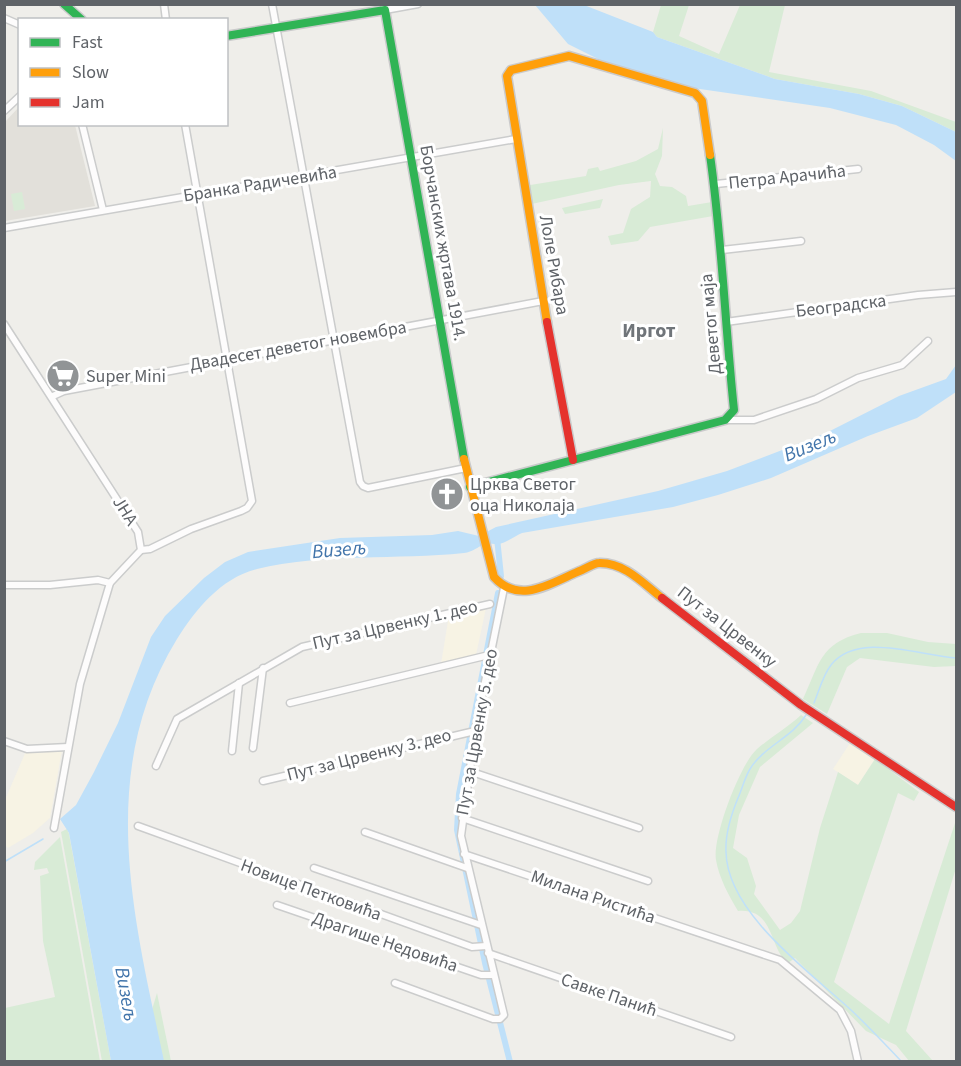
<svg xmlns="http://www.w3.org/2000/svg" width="961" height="1066" font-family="'Source Sans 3',sans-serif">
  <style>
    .commercial { fill: #f7f3e4 }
    .education { fill: #e2e0da }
    .green { fill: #d8ebd6 }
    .water { fill: #bfe0f9 }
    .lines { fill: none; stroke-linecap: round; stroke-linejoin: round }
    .stream { stroke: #bfe0f9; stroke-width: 1.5 }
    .canal { stroke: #bfe0f9; stroke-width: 6 }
    .street-casing { stroke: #cbcccc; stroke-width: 9 }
    .fast-casing { stroke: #cacacb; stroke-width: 11 }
    .slow-casing { stroke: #cacacb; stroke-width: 11 }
    .jam-casing { stroke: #cacacb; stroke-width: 11 }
    .street { stroke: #fdfcfc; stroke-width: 6 }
    .fast { stroke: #30b455; stroke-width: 8 }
    .slow { stroke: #ff9f0a; stroke-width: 8 }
    .jam { stroke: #e5322d; stroke-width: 8 }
    .labels { text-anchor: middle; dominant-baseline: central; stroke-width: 6; stroke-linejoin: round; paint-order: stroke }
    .street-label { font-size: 18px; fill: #5f6368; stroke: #fff }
    .poi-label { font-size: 18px; fill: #5f6368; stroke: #fff; text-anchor: start }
    .neighbourhood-label { font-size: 20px; font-weight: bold; fill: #70757a; stroke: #fff }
    .water-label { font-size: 20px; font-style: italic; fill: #4174aa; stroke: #fff }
  </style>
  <rect width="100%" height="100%" fill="#efeeea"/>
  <g class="commercial">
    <polygon points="486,608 476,655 441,664 449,615"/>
    <polygon points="850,743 875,759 858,785 833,769"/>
    <polygon points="62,750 50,818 33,833 8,848 5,845 5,800 26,751"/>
  </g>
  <polygon class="education" points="19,107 20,124 75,125 95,206 5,221 5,122"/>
  <g class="green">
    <polygon points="661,5 689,5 679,36 719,54 740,5 785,5 769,72 871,91 956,122 956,132 902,106 859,94 775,79 657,37 653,32"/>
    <polygon points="663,128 662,156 655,174 660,186 672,187 686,196 688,206 718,201 719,215 650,227 638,241 611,245 608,236 623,233 631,209 650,197 651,181 619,185 527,205 524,186 586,176 588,169 598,167 600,171 636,161 658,149"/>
    <polygon points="22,192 25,209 14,211 11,194"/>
    <polygon points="603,199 600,208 565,214 562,208"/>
    <path d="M861,633H887L928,642L956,644V666L934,667L860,658L847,667L827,714L803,699C819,665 820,643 861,633Z"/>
    <path d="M801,715L813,723L760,767L739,815L733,848L747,858L756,886L754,894L780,930L791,923L800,911L820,828L838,772L858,785L875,759L919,792L914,801L898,793L834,982L889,1024L956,820V868L906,1031L933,1061H909L896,1045L866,1031L795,958L788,963C769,949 775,908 738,911C729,896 719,878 716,860C712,838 740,764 757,749C771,737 787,728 801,715Z"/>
    <polygon points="67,829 69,834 111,1061 102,1061 61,832"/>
    <polygon points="60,837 100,1061 5,1061 5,1008 55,997 43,941 40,876 49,873 47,868 34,870 35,862"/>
    <polygon points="157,993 171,1061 161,1061 151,1013"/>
  </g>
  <g class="water">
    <polygon points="535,5 584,5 653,32 657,37 775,79 859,94 902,106 956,132 956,161 934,145 896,125 830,108 693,88 600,60 568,44"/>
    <path d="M956,365V392L917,418L868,436L771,478L718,495L673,507L522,533C515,536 506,543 498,544C493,545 490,542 485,544C477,547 473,552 464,553C398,560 322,553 257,569C221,578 196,609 177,639C95,773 134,918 164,1061H111L69,833L60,819L76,805L94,772L118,723L151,637L165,616L204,578L225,562L248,552L340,538L432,535L458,531L479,536L496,527L658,491L727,471L824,434L899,396L946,379Z"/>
  </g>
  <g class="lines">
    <g class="stream">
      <path d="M814,703C819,691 823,675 831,665C858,631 920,656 956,658"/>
      <path d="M806,715C792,738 764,746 750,769C745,777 742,789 738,798C731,815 725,833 726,852C727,913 810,972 851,1010C868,1026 885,1044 902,1062"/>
      <polyline points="4,862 43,839"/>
    </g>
    <g class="canal">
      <polyline points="497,538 501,576"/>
      <polyline points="498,593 459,794 457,830 485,963 510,1062"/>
    </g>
    <defs>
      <g id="street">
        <polyline points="164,4 166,20"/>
        <polyline points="272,4 360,482 363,486 368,488 466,468"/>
        <polyline points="384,4 385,10 418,4"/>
        <polyline points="4,18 20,25"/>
        <polyline points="4,111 20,96"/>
        <polyline points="82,124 103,210"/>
        <polyline points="716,184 858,169"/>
        <polyline points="4,228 516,139"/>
        <polyline points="722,250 801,241"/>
        <polyline points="726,322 918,295 956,292"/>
        <polyline points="4,324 138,532 141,550 110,583 80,684 54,828"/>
        <polyline points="53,396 64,391 543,301"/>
        <polyline points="725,420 754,420 816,399 858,378 902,365 928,341"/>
        <polyline points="141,550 150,549 191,529 241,511 247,508 252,501 185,124"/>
        <polyline points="4,585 50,585 98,580 110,583"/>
        <polyline points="290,703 489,655"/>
        <polyline points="4,741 27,749 68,747"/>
        <polyline points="253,748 263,668"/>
        <polyline points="232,751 239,683"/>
        <polyline points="156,766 177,719 302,647 490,604"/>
        <polyline points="469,771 639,828"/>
        <polyline points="263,781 475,731"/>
        <polyline points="462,818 648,881"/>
        <polyline points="138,826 472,947 486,946"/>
        <polyline points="365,832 467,868"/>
        <polyline points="464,854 780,960 840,1010 851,1031 858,1062"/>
        <polyline points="314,868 481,925"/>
        <polyline points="277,905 481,975 493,975"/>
        <polyline points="488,953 731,1037"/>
        <polyline points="395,983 493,1019 500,1019 504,1015 461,836 475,731 504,588"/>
      </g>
      <g id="fast">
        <polyline points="64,4 82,20"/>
        <polyline points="226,36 385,10 464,459"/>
        <path d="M470,487L725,420L734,410C725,325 722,239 710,155"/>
      </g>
      <g id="slow">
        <polyline points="547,322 507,76 511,70 569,56 695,93 702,101 710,155"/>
        <path d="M464,459L494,577C520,606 552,582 582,570C587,568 594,563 599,563C624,562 644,584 662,598"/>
      </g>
      <g id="jam">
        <polyline points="547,322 573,460"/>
        <polyline points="662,598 801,705 956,807"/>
      </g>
    </defs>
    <use href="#street" class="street-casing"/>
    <use href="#fast" class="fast-casing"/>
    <use href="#slow" class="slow-casing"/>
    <use href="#jam" class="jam-casing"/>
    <use href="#street" class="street"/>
    <use href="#fast" class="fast"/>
    <use href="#slow" class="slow"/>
    <use href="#jam" class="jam"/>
  </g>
  <defs>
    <symbol id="supermarket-disc" viewBox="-11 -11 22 22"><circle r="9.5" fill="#919496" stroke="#fff"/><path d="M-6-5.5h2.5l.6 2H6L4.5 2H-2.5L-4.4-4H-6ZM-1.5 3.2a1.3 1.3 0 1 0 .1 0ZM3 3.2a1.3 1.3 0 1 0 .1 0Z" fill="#fff"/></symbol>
    <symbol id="church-disc" viewBox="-11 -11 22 22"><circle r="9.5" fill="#919496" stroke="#fff"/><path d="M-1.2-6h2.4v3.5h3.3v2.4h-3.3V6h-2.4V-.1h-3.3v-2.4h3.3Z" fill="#fff"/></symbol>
  </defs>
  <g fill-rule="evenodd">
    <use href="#supermarket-disc" x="44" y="357" width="38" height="38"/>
    <use href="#church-disc" x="428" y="475" width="38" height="38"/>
  </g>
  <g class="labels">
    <g class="street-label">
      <text transform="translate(787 177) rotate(-6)">Петра Арачића</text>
      <text transform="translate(260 184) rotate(-9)">Бранка Радичевића</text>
      <text transform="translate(443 243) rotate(80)">Борчанских жртава 1914.</text>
      <text transform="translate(554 265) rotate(80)">Лоле Рибара</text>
      <text transform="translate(841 306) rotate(-7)">Београдска</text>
      <text transform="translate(711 324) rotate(-95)">Деветог маја</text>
      <text transform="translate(298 346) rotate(-10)">Двадесет деветог новембра</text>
      <text transform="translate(125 511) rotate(58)">ЈНА</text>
      <text transform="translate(395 625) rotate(-13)">Пут за Црвенку 1. део</text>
      <text transform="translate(727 627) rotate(38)">Пут за Црвенку</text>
      <text transform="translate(477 732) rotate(-80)">Пут за Црвенку 5. део</text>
      <text transform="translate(369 755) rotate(-14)">Пут за Црвенку 3. део</text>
      <text transform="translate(311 890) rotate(20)">Новице Петковића</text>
      <text transform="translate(593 897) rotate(19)">Милана Ристића</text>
      <text transform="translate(385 942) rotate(19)">Драгише Недовића</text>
      <text transform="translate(609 995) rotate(19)">Савке Панић</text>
    </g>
    <g class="poi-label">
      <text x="86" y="376">Super Mini</text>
      <text x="470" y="484">Црква Светог<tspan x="470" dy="21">оца Николаја</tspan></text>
    </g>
    <g class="neighbourhood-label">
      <text x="649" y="331">Иргот</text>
    </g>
    <g class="water-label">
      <text transform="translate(810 446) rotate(-22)">Визељ</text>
      <text transform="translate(339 550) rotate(-5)">Визељ</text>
      <text transform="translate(126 994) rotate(80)">Визељ</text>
    </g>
  </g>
  <rect width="961" height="1066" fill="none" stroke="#5f6368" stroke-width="12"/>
  <rect x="18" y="18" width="210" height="108" fill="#ffffff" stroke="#bfc1c3" stroke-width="1.5"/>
  <rect x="30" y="38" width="30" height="9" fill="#30b455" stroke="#bfc1c3" stroke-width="1.5"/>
  <text x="72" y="48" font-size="18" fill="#5f6368">Fast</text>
  <rect x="30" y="68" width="30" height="9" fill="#ff9f0a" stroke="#bfc1c3" stroke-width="1.5"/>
  <text x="72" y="78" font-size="18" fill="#5f6368">Slow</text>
  <rect x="30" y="98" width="30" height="9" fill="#e5322d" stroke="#bfc1c3" stroke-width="1.5"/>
  <text x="72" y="108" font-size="18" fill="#5f6368">Jam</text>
</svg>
